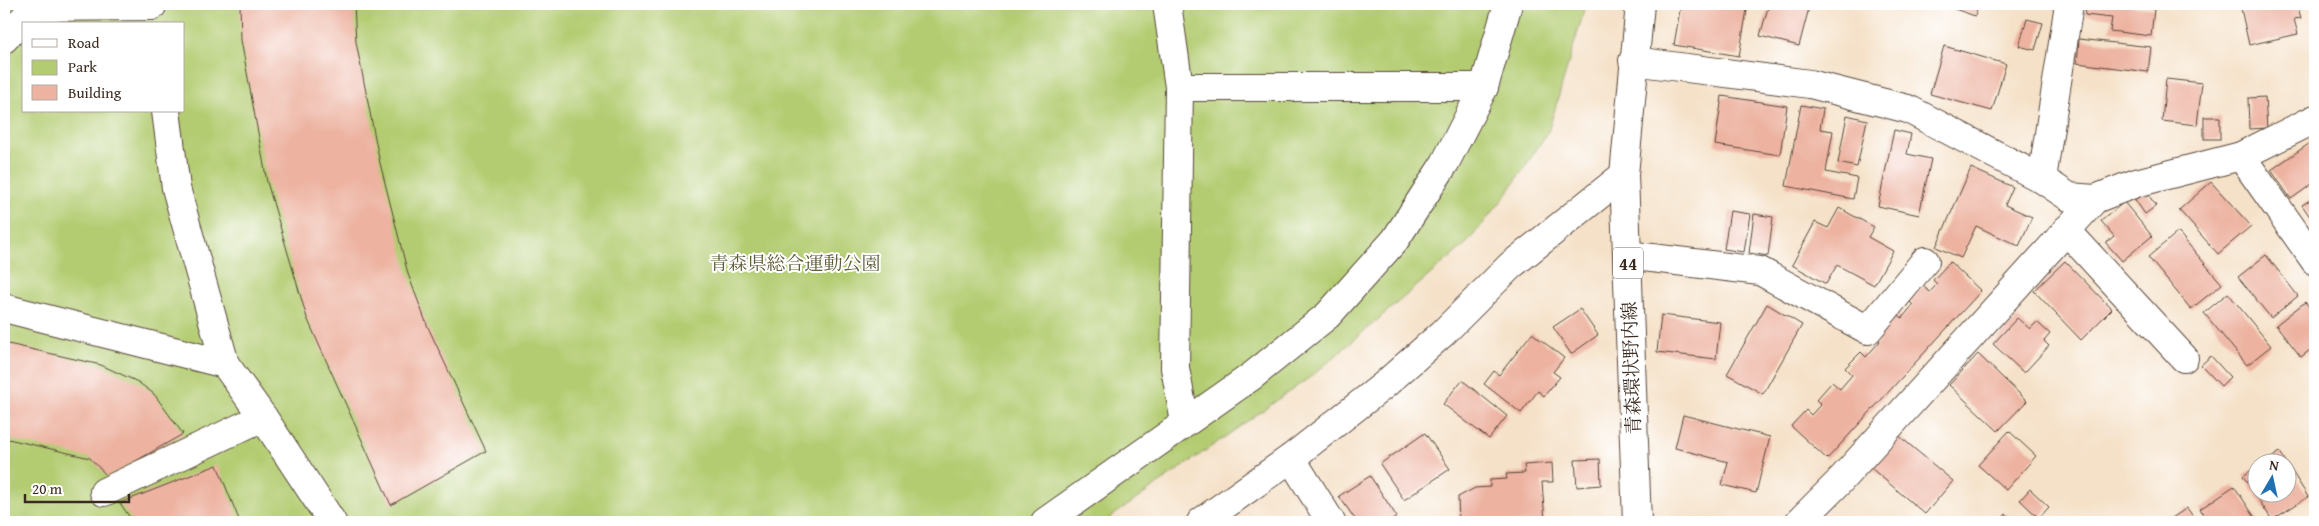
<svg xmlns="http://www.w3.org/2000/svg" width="2319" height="526" font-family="'Gentium Book Plus','Noto Serif JP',serif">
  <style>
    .green { fill: #b3cc71; stroke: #777b48; fill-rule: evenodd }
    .building { fill: #edb2a0 }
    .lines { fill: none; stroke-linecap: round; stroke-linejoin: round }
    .minor-casing { stroke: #574538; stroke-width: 30 }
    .major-casing { stroke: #574538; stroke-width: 30 }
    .minor { stroke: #fff; stroke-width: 28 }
    .major { stroke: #fff; stroke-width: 28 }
    .labels { text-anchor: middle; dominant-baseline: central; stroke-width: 4; stroke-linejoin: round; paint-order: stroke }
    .shield { fill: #fff; stroke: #766a62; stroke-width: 1 }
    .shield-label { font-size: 18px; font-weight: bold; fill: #3b2a1e }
    .park-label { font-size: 19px; fill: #5f5b37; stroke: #fff }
    .street-label { font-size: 19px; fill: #3b2a1e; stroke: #fff }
  </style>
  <rect width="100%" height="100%" fill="#fff"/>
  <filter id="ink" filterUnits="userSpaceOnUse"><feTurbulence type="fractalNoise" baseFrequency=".02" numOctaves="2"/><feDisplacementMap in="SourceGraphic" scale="10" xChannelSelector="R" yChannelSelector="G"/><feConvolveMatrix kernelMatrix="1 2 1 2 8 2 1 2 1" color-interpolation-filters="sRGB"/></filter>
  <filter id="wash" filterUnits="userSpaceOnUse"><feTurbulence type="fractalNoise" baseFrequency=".0096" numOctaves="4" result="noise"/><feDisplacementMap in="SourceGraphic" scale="20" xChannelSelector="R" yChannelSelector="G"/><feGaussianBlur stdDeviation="1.12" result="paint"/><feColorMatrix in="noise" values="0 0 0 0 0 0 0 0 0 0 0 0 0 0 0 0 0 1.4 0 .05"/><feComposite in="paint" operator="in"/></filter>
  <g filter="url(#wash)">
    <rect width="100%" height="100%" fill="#f5e1c8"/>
    <path class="green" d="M4,4H1586L1548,132L1504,198L1467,243L1313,375L1104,522H4ZM24,24H184V111H24Z"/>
    <g id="blocks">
      <g class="building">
        <polygon points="240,4 354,4 356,42 380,163 408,274 427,325 486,451 391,505 307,318 267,182 241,40"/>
        <polygon points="1681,4 1748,4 1739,56 1674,45"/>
        <polygon points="1769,4 1810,4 1799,46 1760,36"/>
        <polygon points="1940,4 1979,4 1975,16"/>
        <polygon points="2086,4 2116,4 2154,9 2151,36 2110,31 2112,18 2085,15"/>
        <polygon points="2240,4 2297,4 2301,18 2294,19 2298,34 2249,45"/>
        <polygon points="2027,19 2043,23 2035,50 2019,46"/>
        <polygon points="2079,39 2151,47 2148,72 2077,63"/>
        <polygon points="1944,46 2006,64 1992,111 1930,94"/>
        <polygon points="2166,79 2202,83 2197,125 2162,121"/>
        <polygon points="1722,96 1787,106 1780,155 1715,145"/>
        <polygon points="2265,97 2267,128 2249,129 2248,98"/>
        <polygon points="1801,105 1823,109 1820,129 1833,131 1826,172 1857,178 1853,199 1786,186"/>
        <polygon points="1847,115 1867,120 1857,167 1838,163"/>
        <rect x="2204" y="117" width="16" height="22"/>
        <polygon points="1894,130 1911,134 1907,154 1931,159 1919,215 1878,206"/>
        <polygon points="2310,143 2315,150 2315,182 2291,199 2271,170"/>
        <polygon points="1971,168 2013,187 2005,205 2032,217 2019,246 1976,226 1961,258 1936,247"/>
        <polygon points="2211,182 2251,226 2218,254 2179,210"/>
        <polygon points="2143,187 2156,206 2145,214 2132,195"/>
        <polygon points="2315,197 2315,224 2302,205"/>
        <polygon points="2124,202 2152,236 2122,261 2106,243 2114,236 2101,221"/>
        <polygon points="1839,208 1874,227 1868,237 1893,251 1874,285 1837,265 1826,284 1792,265 1815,222 1828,228"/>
        <polygon points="1730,211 1750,214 1744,252 1724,249"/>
        <polygon points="1754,214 1773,217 1768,256 1749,253"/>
        <polygon points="2178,232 2222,284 2191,309 2148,257"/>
        <polygon points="2266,255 2298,296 2271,318 2238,277"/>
        <polygon points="2065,261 2112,309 2081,340 2034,291"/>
        <polygon points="1950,262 1981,291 1827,459 1791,426 1806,410 1811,415 1821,404 1816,400 1832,382 1840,389 1852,375 1845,368 1861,352 1866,357 1880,341 1875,336 1897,313 1902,318 1913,305 1909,301 1923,286 1930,292 1937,284 1933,280"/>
        <polygon points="2228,293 2271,346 2247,365 2204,313"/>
        <polygon points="2305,302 2315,314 2315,346 2301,357 2276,325"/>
        <polygon points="1767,304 1802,325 1763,394 1727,374"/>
        <polygon points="1580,309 1598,335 1571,354 1553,327"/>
        <polygon points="1661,315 1720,322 1716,359 1657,352"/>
        <polygon points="2017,318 2030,329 2037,322 2050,334 2044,341 2049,346 2024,373 1993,344"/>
        <polygon points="1532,333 1564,358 1553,372 1560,377 1544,396 1538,391 1521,413 1484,384 1494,371 1499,375"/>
        <polygon points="4,343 101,365 138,382 154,394 183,434 108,477 90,458 4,438"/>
        <polygon points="1978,354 2027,401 1998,431 1949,385"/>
        <polygon points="2211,356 2230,377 2221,386 2201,365"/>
        <polygon points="1462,380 1507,416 1489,439 1443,404"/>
        <polygon points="1683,415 1770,437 1756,493 1722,485 1728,462 1675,448"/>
        <polygon points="2009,431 2036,456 2006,490 1978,465"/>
        <polygon points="1425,433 1450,469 1404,500 1380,464"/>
        <polygon points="1898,435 1953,481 1925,514 1871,468"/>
        <polygon points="2280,452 2308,497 2272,520 2243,476 2256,467 2256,494 2286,494 2286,464 2262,464"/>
        <polygon points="1600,459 1601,485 1577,487 1575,460"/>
        <polygon points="1552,463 1553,482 1542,482 1545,522 1459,522 1458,497 1475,488 1490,487 1490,480 1507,479 1506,474 1525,473 1524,465"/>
        <polygon points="217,465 240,522 133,522 120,503"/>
        <polygon points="1370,476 1397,517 1389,522 1357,522 1339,496"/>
        <polygon points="2234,486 2258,522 2209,522 2200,509"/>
        <polygon points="2030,489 2049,507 2039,518 2020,500"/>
        <polygon points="2187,508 2197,522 2166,522"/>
        <polygon points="2006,514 2015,522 1999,522"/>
      </g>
    </g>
  </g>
  <g filter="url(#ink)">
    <use href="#blocks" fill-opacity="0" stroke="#574538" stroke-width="1"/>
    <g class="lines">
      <defs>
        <g id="minor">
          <polyline points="28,4 35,7 152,6"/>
          <polyline points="1167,4 1179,87 1175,368 1185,422"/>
          <polyline points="2069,4 2042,179 2069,197 2095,199"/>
          <polyline points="4,39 35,7"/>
          <polyline points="1633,61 1810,84 1908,109 2042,179"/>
          <polyline points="1179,87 1484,87"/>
          <polyline points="166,111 176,188 225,364 263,417 332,522"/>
          <polyline points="2241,156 2315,261"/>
          <polyline points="2066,230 2184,358"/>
          <polyline points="1627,255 1760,271 1868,330 1925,261"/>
          <polyline points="4,308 225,364"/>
          <polyline points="1291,458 1331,522"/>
          <polyline points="104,492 263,417"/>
          <polyline points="1045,522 1252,376 1328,315 1395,240 1445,163 1484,87 1508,4"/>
          <polyline points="1201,522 1291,458 1383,386 1443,333 1510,266 1624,175"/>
          <polyline points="1799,522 1838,483 2095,199 2136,183 2241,156 2315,119"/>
        </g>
        <polyline id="major" points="1637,522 1624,175 1640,4"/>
      </defs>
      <use href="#minor" class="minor-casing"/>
      <use href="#major" class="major-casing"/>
      <use href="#minor" class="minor"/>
      <use href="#major" class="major"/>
    </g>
  </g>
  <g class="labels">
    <rect class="shield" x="1613" y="247.5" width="30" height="31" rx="4"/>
    <g class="shield-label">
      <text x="1628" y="263">44</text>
    </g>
    <g class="park-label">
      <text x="795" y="263">青森県総合運動公園</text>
    </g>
    <g class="street-label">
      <text transform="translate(1631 368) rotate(-92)">青森環状野内線</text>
    </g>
  </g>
  <rect width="2319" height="526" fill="none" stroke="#fff" stroke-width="20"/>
  <rect x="22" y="22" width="162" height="90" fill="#ffffff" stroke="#b1aaa5"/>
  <rect x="32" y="39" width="25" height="8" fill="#ffffff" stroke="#b1aaa5"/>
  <text x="68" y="48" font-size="15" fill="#3b2a1e">Road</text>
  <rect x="32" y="60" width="25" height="15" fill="#b3cc71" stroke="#b1aaa5"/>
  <text x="68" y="72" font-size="15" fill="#3b2a1e">Park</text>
  <rect x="32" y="85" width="25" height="15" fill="#edb2a0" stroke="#b1aaa5"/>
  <text x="68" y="98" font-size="15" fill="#3b2a1e">Building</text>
  <g transform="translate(2272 478) rotate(9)"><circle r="24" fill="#ffffff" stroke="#b1aaa5"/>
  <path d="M0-4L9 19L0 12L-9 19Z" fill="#1f6fb2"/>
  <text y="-8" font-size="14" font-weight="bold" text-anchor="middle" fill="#3b2a1e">N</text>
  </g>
  <path d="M25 494v8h104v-8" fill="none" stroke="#3b2a1e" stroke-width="2.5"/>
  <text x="32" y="494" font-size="15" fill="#3b2a1e" stroke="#ffffff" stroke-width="4" paint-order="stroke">20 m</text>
</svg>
